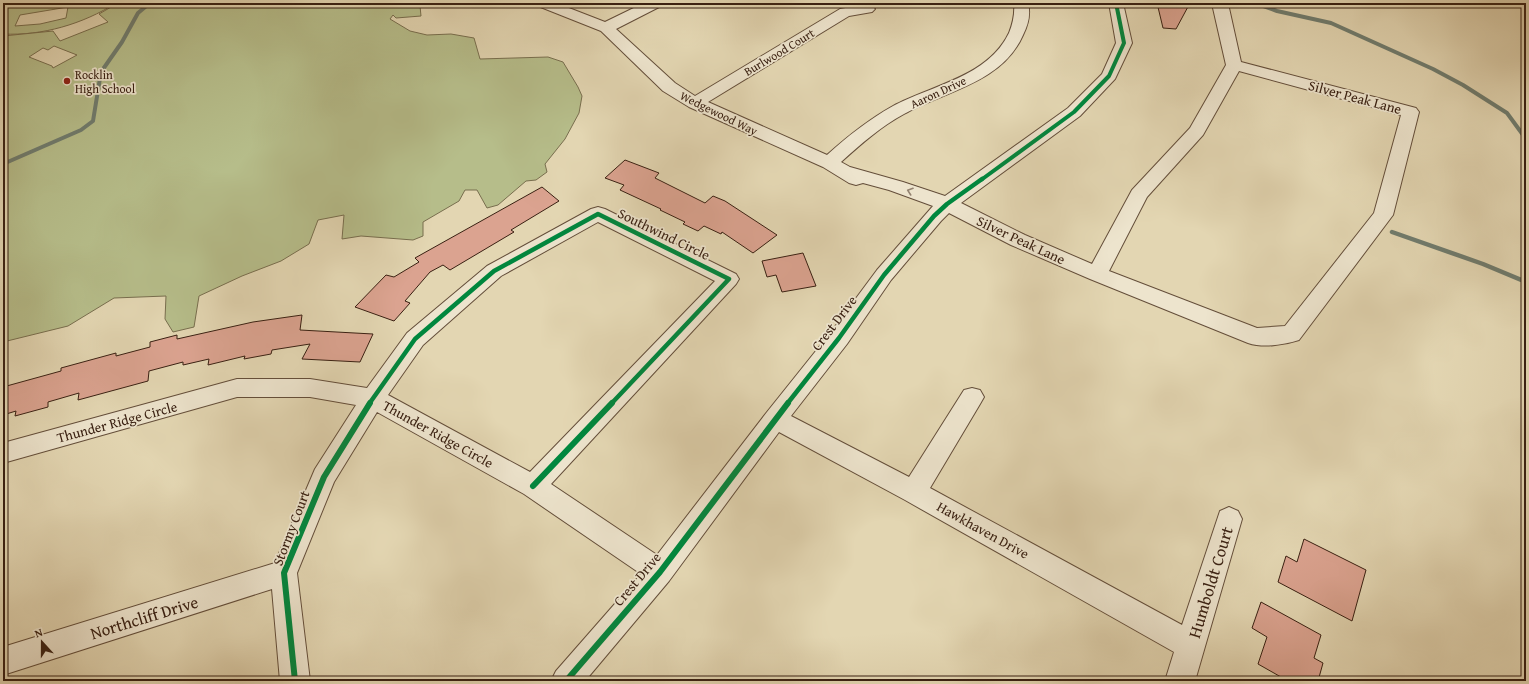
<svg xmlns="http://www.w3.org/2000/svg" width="1529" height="684" font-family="'Gentium Book Plus',serif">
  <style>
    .green { fill: #b6bd8a; stroke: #786e4e; fill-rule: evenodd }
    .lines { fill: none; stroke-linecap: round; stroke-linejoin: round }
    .stream-far1 { stroke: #707c6e; stroke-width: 4 }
    .stream { stroke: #707c6e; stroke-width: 4.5 }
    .building { fill: #dba390; stroke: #392012 }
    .minor-casing { stroke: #644e3a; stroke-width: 2 }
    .minor { fill: #ede4cd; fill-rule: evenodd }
    .cycleway-far2-casing { stroke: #ede4cd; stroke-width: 6 }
    .cycleway-far1-casing { stroke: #ede4cd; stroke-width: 7 }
    .cycleway-casing { stroke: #ede4cd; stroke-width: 8 }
    .cycleway-far2 { stroke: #00873e; stroke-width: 4 }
    .cycleway-far1 { stroke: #00873e; stroke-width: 4.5 }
    .cycleway { stroke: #00873e; stroke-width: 6 }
    .oneway { stroke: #938270 }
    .poi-dot { fill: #8f2418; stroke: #ede4cd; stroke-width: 1.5 }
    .labels { text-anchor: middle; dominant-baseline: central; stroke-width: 3.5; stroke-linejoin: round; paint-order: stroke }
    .far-street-label { font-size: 12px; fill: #392012; stroke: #ede4cd }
    .far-poi-label { font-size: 12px; fill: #392012; stroke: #ede4cd; text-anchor: start }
    .street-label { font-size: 14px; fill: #392012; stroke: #ede4cd }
    .near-street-label { font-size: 17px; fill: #392012; stroke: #ede4cd }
  </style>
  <rect width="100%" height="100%" fill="#e3d6b2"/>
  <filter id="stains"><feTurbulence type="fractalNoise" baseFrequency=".005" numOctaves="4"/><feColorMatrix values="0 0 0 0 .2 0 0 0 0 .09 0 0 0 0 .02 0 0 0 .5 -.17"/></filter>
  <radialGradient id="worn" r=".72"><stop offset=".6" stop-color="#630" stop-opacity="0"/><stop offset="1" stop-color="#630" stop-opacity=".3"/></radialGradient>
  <g class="green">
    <path d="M3,3H116C83,24 42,36 3,34ZM68,7L66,18L40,24L15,26L20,15Z"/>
    <path d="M118,3H418L420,6L421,16L396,18L393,15L390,19L410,31L427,35L451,34L474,38L480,59L548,57L563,62L578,87L582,96L579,113L565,139L545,164L547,172L536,180L526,181L498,205L487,208L477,190H465L459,201L423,222V236L413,240L361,236L342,239L344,215L318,220L309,244L281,261L242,276L199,296L194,327L173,332L165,319L166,296L114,298L68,326L3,342V36L53,31L60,41L108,22L99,14ZM54,46L77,55L53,68L52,66L29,57L43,48L48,50Z"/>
  </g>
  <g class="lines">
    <g class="stream-far1">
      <polyline points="1255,3 1277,11 1331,23 1433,69 1463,85 1507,113 1526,139"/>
      <polyline points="3,164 81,130 93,121 101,72 122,42 138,13 150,3"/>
    </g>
    <polyline class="stream" points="1392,232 1483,264 1526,282"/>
  </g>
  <g class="building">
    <polygon points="1157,3 1190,3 1176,29 1163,28"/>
    <polygon points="625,160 659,173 655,178 705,203 713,196 725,201 777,235 753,253 722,232 721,234 704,226 698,231 683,224 685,222 660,210 661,209 620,190 624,185 605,178"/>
    <polygon points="542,187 559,201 511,230 514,232 450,270 443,265 430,272 405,301 410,303 394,321 355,307 386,275 394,277 419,262 415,258"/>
    <polygon points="803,253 816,286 782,292 776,275 767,277 762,261"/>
    <polygon points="302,315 300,330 373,334 360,362 302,359 310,344 272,350 271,354 244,359 245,356 208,365 209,359 183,365 183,362 149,371 148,381 78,400 79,393 48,402 48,407 15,416 16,411 3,415 3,387 61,371 61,368 116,353 116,356 150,347 150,342 177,335 177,339 253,322"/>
    <polygon points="1304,539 1366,570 1352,621 1278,582 1286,556 1297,562"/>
    <polygon points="1261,602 1321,635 1314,658 1323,663 1318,681 1288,681 1258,664 1267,637 1252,628"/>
  </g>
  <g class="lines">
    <defs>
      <path id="minor" d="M536,3H556L605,22L644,3H663L661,6L616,29L675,83L695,96L840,9L867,4L872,6L875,9L872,12L849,16L708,102L827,155C848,136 868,120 893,106C932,85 988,77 1009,33C1013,23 1015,13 1014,3H1028C1031,15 1028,25 1023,35C1002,83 945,91 904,114C880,127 861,144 841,162L850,167L903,182L945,196L1068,108L1102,74L1116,43L1109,3H1123L1132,43L1115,79L1080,116L961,203L1025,235L1092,264L1132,190L1190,128L1226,65L1213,8L1216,5L1221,3L1226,5L1229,8L1241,62L1416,108L1419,112L1393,215L1299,340C1284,345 1263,348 1248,343L1090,279L1011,245L949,213L941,221L891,280L847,344L791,416L909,477L964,390L972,388L980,390L984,397L980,404L930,488L1182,625L1220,511L1229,507L1238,511L1242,519L1195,681H1165L1174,652L905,500L779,432L669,581L585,681H551L556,671L641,574L524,494L377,412L334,482L297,573L310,681H280L272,589L3,675V647L275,563L315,469L356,405L310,397H237L3,463V443L237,379H310L367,388L407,333L487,266L591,209L598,207L605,209L736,274L739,279L736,284L551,484L657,555L767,412L831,332L877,270L933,206L889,190L863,183L856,185L849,183L823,167L689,107L663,91L601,31L538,6ZM1239,71L1401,115L1374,213L1285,326L1257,328L1109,271L1147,197L1203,135ZM598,222L715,281L530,472L388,395L423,345L501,276Z"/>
    </defs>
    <use href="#minor" class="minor-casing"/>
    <use href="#minor" class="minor"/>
    <defs>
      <polyline id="cycleway-far2" points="981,180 1074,112 1109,76 1124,43 1116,3"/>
      <g id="cycleway-far1">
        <polyline points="369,404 415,339 494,271 598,214 729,279 611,404"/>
        <polyline points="787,404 839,338 884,275 934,216 947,204 982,179"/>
      </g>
      <g id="cycleway">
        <polyline points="533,486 612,403"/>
        <polyline points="295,681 284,573 324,477 370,403"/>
        <polyline points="566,681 660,572 788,403"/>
      </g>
    </defs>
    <use href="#cycleway-far2" class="cycleway-far2-casing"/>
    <use href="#cycleway-far1" class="cycleway-far1-casing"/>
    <use href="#cycleway" class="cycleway-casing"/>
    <use href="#cycleway-far2" class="cycleway-far2"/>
    <use href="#cycleway-far1" class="cycleway-far1"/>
    <use href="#cycleway" class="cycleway"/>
  </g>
  <defs><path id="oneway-chevron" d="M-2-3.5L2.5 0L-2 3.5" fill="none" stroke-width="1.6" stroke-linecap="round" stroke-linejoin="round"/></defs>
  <use class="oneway" href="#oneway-chevron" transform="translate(910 191) rotate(-161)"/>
  <circle class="poi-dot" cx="67" cy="81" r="4"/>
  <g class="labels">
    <g class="far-street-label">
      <text transform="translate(779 52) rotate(-31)">Burlwood Court</text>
      <text transform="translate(938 92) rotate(-25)">Aaron Drive</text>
      <text transform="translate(719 113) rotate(26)">Wedgewood Way</text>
    </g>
    <g class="far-poi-label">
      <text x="75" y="74">Rocklin<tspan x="75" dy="14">High School</tspan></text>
    </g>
    <g class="street-label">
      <text transform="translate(1355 97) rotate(15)">Silver Peak Lane</text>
      <text transform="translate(664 234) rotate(26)">Southwind Circle</text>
      <text transform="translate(1021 240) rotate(25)">Silver Peak Lane</text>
      <text transform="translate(834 323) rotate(-53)">Crest Drive</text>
      <text transform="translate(117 422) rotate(-15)">Thunder Ridge Circle</text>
      <text transform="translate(438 434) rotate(29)">Thunder Ridge Circle</text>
      <text transform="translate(291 528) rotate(-69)">Stormy Court</text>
      <text transform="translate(983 530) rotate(29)">Hawkhaven Drive</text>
      <text transform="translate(637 579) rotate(-50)">Crest Drive</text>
    </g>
    <g class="near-street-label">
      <text transform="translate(1210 582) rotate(-73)">Humboldt Court</text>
      <text transform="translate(144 617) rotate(-17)">Northcliff Drive</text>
    </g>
  </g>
  <rect width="1529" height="684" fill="none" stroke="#e3d6b2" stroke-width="16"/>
  <rect x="4" y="4" width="1521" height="676" fill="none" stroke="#392012" stroke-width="2"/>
  <rect x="8" y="8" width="1513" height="668" fill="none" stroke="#392012"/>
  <g transform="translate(42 642) rotate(339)" stroke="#ede4cd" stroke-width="3" paint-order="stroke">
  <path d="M0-3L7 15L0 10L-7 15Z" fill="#392012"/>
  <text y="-6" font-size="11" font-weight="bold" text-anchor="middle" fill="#392012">N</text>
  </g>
  <rect width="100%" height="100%" filter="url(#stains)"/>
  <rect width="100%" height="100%" fill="url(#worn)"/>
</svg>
